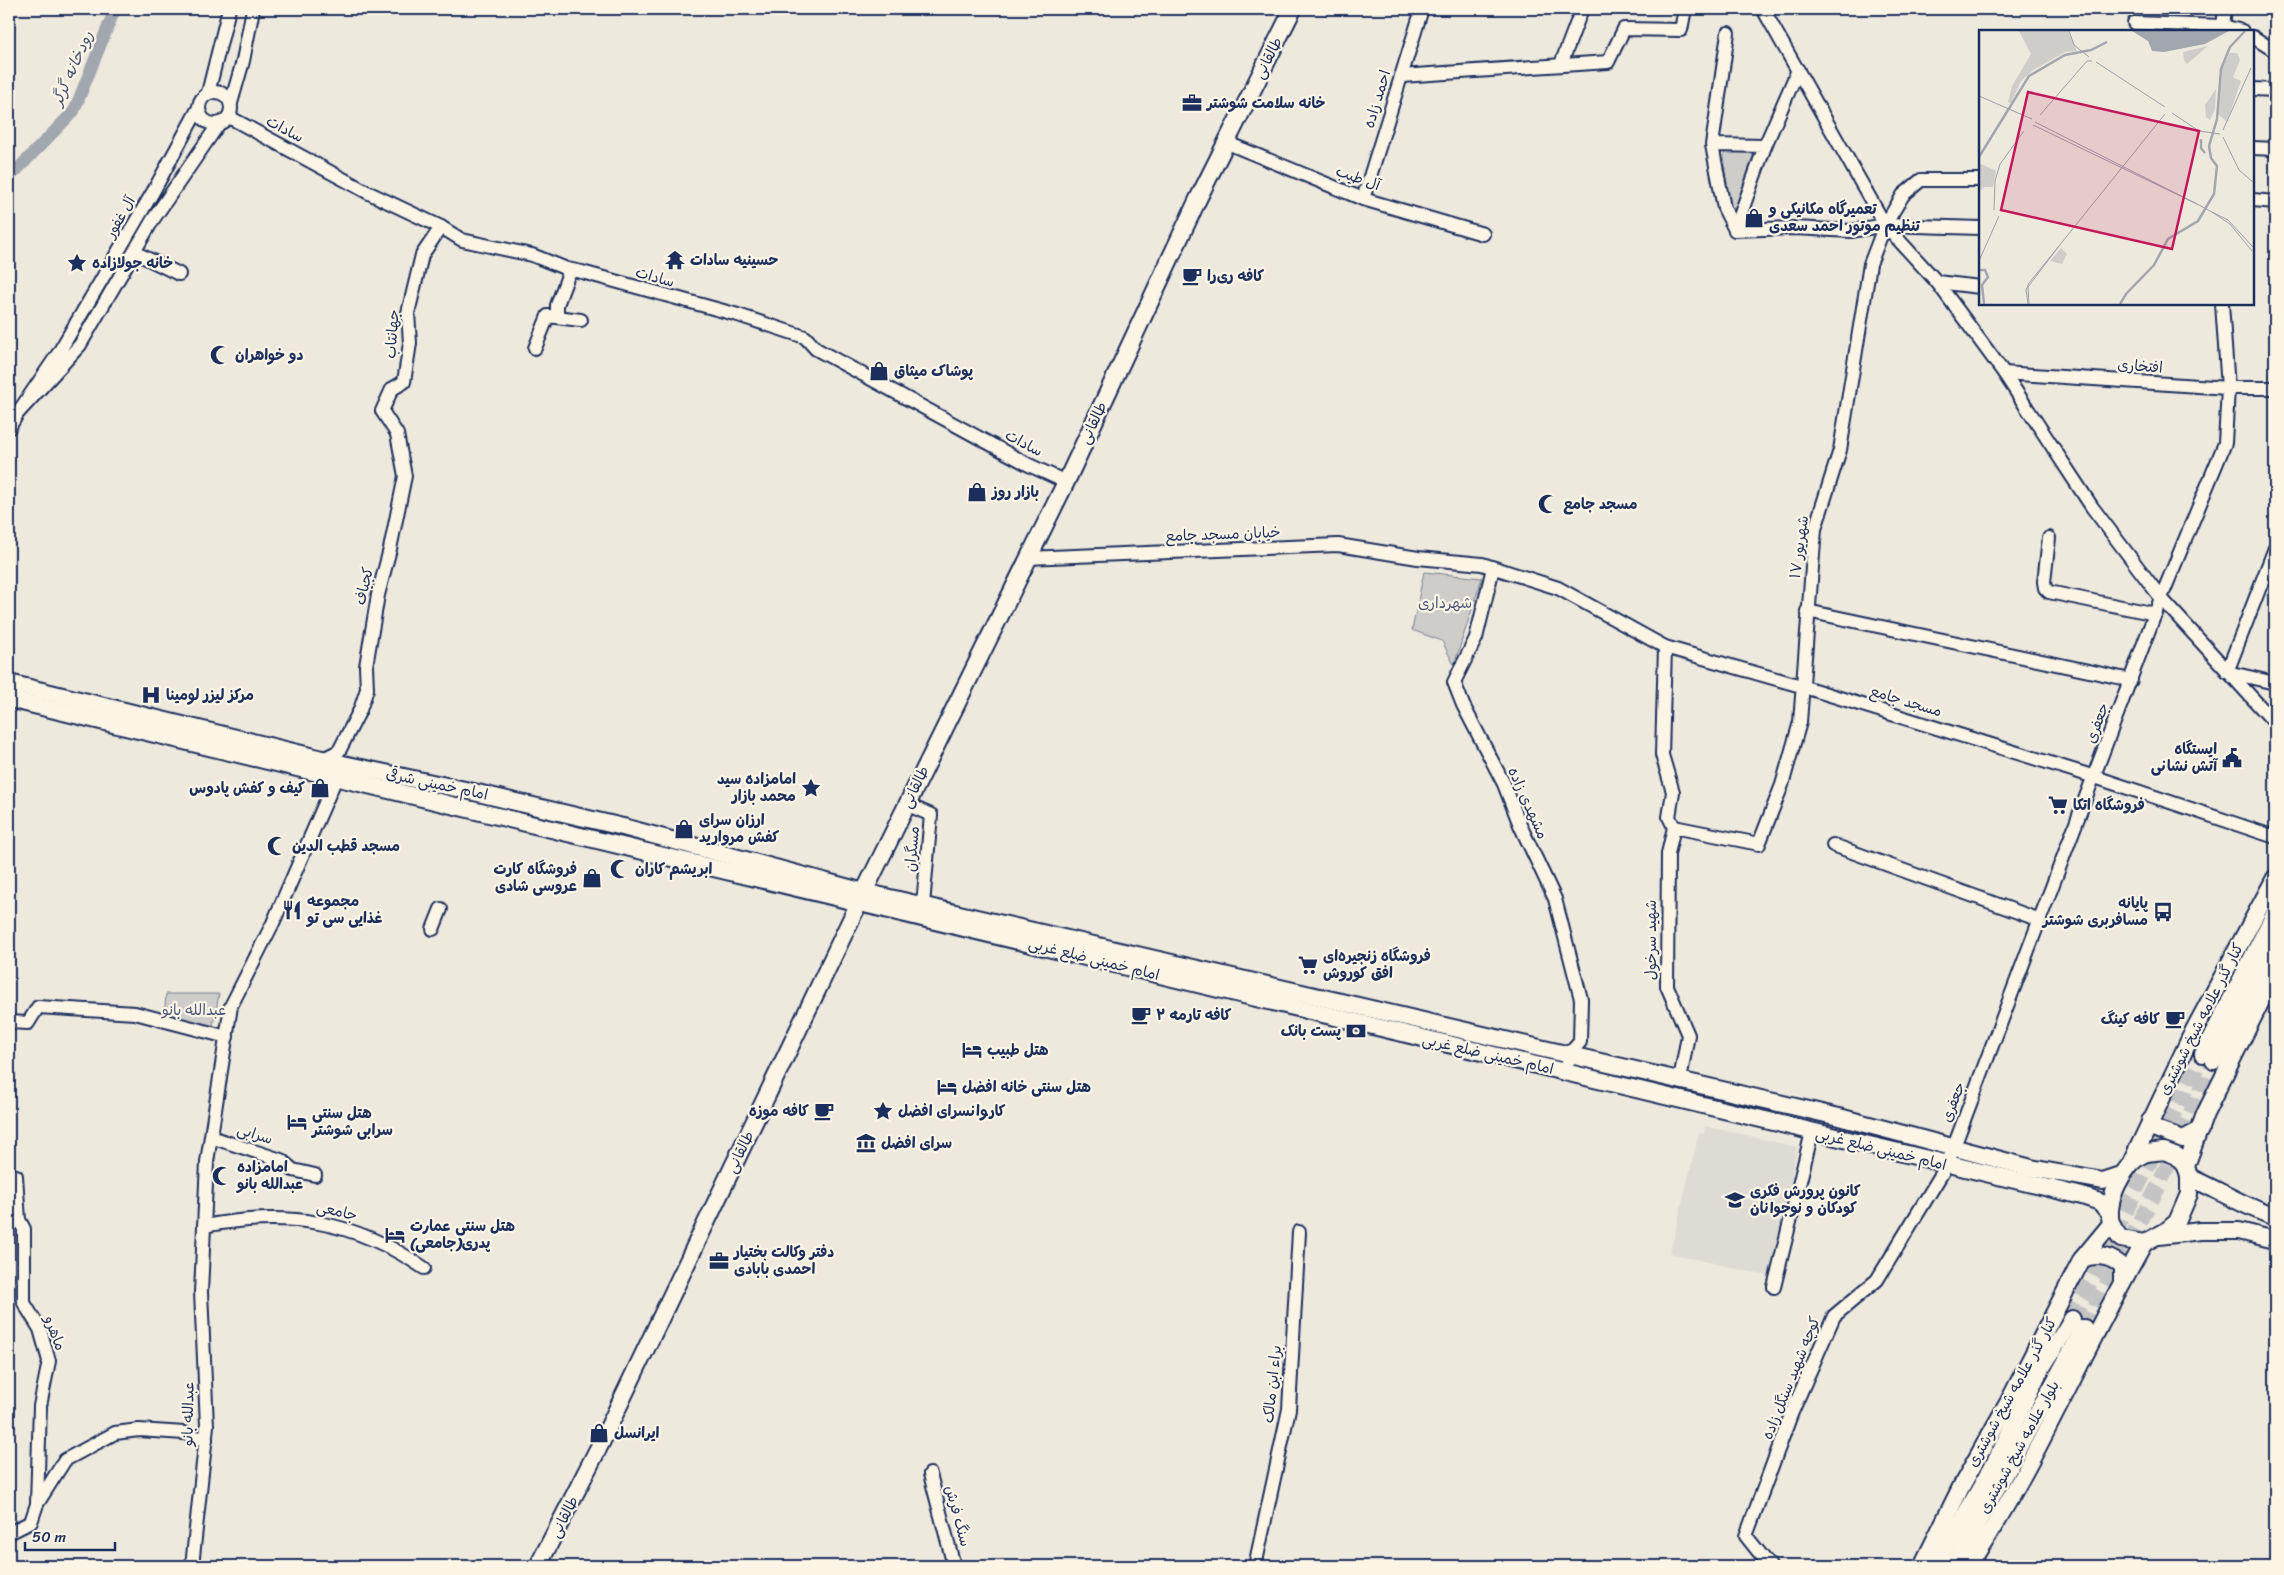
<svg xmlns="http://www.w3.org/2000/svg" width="2284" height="1575" font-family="Sriracha,'Playpen Sans Arabic',sans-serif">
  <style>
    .built { fill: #dedbd4 }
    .green { fill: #cfcdca; stroke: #757e94 }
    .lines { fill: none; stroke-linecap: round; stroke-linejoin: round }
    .canal { stroke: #a2a7af; stroke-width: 12 }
    .major-tunnel { stroke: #c4c4c4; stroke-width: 16; stroke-dasharray: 16 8; stroke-linecap: butt }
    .minor-casing { stroke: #1b2f5e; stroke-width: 16 }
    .major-casing { stroke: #1b2f5e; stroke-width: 20 }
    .minor { stroke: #fcf5e5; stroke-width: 12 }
    .major { stroke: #fcf5e5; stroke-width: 16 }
    .labels { text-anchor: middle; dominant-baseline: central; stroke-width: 4.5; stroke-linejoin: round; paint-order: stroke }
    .street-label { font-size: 15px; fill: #1b2f5e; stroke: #fcf5e5 }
    .poi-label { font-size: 15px; font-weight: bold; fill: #1b2f5e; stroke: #fcf5e5; text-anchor: start }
    .park-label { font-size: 15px; fill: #485679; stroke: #fcf5e5 }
    .water-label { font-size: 16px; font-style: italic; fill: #445376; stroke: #fcf5e5 }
    .inset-river { fill: none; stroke: #a2a7af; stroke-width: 2.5 }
    .inset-road { fill: none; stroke: #9a9faa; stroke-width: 1 }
    .view { fill: #c2185b; fill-opacity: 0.15; stroke: #c2185b; stroke-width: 2.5 }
    .inset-edge { fill: none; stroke: #1b2f5e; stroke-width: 2.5 }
  </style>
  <rect width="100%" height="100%" fill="#eee9dd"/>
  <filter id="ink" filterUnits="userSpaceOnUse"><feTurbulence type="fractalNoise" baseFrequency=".02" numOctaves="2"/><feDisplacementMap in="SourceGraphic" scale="10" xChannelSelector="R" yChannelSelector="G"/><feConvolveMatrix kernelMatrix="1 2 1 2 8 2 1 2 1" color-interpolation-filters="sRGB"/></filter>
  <g filter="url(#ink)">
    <polygon class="built" points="1705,1126 1797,1147 1772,1277 1670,1253 1699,1133 1704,1134"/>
    <g class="green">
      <polygon points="1724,150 1754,152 1738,209 1731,209 1727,200"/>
      <polygon points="1424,572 1482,578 1454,665 1442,641 1412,630"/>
      <polygon points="166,994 219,994 212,1031 164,1018"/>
    </g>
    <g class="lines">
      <polyline class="canal" points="9,178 74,111 115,9"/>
      <g class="major-tunnel">
        <polyline points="2072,1319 2203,1054"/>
        <polyline points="2084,1328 2159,1185 2214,1061"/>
      </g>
      <defs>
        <g id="minor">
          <polyline points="1763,9 1885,225 1937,282 2004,373 2092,507 2161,598 2275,723"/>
          <polyline points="2134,23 2223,26 2242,31"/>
          <polyline points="2223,26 2225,9"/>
          <polyline points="2253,37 2275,51"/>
          <polyline points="1561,64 1582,9"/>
          <polyline points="1401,76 1608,62 1624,29 1681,30 1685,9"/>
          <polyline points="2253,89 2275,90"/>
          <circle cx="215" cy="108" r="16"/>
          <polyline points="208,93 229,9"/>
          <polyline points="231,103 243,61 253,9"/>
          <polyline points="198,109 153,192 58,354 17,414 80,345 152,221 218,125"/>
          <polyline points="229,117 367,192 441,227 462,240 532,255 567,269 582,272 738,315 805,337 816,349 1029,465 1066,482"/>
          <polyline points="1225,142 1363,199 1483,234"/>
          <polyline points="1712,145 1724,208 1735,230 1765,146 1712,145 1728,33"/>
          <polyline points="1765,146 1798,70"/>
          <polyline points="2253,148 2275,149"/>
          <polyline points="1363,199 1422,9"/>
          <polyline points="2253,200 2275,202"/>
          <polyline points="1735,230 1795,228 1851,231 1885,225 1980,228"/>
          <polyline points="134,252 179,274"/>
          <polyline points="1937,282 1980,287"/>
          <polyline points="557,317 557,305 570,270"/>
          <polyline points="535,348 548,316 581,320"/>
          <polyline points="2004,373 2228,388 2275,388"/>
          <polyline points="9,428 17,414"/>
          <polyline points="2049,538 2044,582 2045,588 2049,592 2156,614"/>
          <polyline points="2275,548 2227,672 2275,683"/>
          <polyline points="1027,558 1338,545 1418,558 1482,564 1558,588 1665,647 1801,686 2095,777 2275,837"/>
          <polyline points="1493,568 1476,638 1454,682 1463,705 1504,784 1520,825 1555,899 1581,999 1580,1042 1569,1054 1565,1073"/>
          <polyline points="1807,611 2131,680"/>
          <polyline points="1665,647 1662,755 1673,792 1669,817 1674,827"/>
          <polyline points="323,759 339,751 360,710 367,689 366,666 378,595 390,549 405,476 397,434 382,411 392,389 404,382 410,343 408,313 422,255 441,227"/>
          <polyline points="913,807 931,815 923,905"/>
          <polyline points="1833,845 2040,920"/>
          <polyline points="433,929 441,909"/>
          <polyline points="9,1022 28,1023 38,1007 135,1013 227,1037"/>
          <polyline points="1680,1080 1688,1035 1667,986 1668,854 1674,827 1759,844 1782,785 1800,722 1815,529 1840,450 1870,264 1885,225 1903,195 1921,180 1980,180"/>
          <polyline points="211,1137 281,1160 293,1170 315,1175"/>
          <polyline points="9,1174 16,1176 19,1220 24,1229 24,1303 40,1329 49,1361 40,1406 37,1504"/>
          <path d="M204,1226C287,1210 354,1220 424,1268"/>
          <polyline points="1774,1287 1812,1132"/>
          <polyline points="930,1474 954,1566"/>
          <polyline points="9,1533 31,1522 37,1504 65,1460 115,1433 139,1430 184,1433 206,1440"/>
          <polyline points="192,1566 207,1426 201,1292 207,1162 231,1006 273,923 339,771"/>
          <polyline points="1255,1566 1289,1409 1299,1232"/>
          <polyline points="1770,1566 1746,1536 1792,1412 1834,1316 1877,1280 1947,1165 2161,598 2225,443 2228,388 2222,304"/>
        </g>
        <g id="major">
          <polyline points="9,683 343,764 465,790 623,827 864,892 1839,1117 2031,1168 2103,1181 2121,1175"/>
          <polyline points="9,699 2082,1196 2100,1202 2110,1214"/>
          <polyline points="2203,1054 2275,913"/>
          <polyline points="2214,1061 2275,941"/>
          <polyline points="2150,1121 2156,1129 2183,1139 2200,1130"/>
          <path d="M2164,1151L2177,1156L2186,1166L2189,1177V1194L2177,1222L2166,1231L2144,1243L2121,1239C2118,1235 2114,1230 2112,1225C2103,1205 2124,1162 2144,1154C2150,1152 2158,1152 2164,1151Z"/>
          <polyline points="2131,1163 2194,1030 2275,878"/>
          <polyline points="2186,1166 2205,1114 2275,973"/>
          <path d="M2189,1177C2218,1190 2246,1207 2275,1217"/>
          <polyline points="2159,1236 2200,1231 2239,1231 2275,1240"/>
          <path d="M2082,1259C2097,1254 2110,1255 2122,1266V1282"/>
          <polyline points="538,1566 601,1443 864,892 1066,482 1198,199 1293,9"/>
          <polyline points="1922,1566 1962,1485 2008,1403 2082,1259 2111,1224"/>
          <polyline points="1936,1566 1998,1457 2038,1374 2072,1319"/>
          <polyline points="1954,1566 2084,1328"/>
          <path d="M1969,1566C2036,1464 2083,1350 2144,1243"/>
        </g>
      </defs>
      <use href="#minor" class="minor-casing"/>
      <use href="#major" class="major-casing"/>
      <use href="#minor" class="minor"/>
      <use href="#major" class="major"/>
    </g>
  </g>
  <defs>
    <symbol id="office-bare" viewBox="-9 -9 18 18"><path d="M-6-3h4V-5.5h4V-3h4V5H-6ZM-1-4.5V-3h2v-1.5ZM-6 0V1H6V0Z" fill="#1b2f5e" stroke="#fcf5e5" stroke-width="2.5" paint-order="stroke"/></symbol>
    <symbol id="shop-bare" viewBox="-9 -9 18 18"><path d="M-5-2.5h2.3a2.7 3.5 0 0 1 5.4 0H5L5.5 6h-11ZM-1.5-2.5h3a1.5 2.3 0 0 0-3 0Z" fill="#1b2f5e" stroke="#fcf5e5" stroke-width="2.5" paint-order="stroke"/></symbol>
    <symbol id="temple-bare" viewBox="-9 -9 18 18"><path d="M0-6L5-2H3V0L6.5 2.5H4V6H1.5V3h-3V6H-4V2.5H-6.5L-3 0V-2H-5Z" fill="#1b2f5e" stroke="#fcf5e5" stroke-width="2.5" paint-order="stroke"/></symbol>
    <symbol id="sight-bare" viewBox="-9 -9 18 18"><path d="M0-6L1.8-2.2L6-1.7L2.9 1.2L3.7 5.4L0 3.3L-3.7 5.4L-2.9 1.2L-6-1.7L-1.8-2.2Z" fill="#1b2f5e" stroke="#fcf5e5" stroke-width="2.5" paint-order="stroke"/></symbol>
    <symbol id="cafe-bare" viewBox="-9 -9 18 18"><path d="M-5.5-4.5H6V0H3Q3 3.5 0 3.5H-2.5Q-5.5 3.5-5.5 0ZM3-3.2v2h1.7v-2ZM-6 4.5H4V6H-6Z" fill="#1b2f5e" stroke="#fcf5e5" stroke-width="2.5" paint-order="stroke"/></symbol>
    <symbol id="mosque-bare" viewBox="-9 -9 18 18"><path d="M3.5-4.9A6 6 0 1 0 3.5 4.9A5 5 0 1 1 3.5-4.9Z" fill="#1b2f5e" stroke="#fcf5e5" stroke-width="2.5" paint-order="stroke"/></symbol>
    <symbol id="hospital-bare" viewBox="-9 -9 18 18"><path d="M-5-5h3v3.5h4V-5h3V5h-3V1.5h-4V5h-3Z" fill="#1b2f5e" stroke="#fcf5e5" stroke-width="2.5" paint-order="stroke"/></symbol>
    <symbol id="civic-bare" viewBox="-9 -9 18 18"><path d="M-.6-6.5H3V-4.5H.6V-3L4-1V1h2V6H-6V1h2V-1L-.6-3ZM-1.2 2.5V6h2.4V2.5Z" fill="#1b2f5e" stroke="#fcf5e5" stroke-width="2.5" paint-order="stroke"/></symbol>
    <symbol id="supermarket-bare" viewBox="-9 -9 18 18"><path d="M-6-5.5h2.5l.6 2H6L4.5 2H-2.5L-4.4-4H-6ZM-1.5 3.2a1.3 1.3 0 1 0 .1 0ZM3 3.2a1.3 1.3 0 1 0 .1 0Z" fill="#1b2f5e" stroke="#fcf5e5" stroke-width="2.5" paint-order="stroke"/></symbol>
    <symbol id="restaurant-bare" viewBox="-9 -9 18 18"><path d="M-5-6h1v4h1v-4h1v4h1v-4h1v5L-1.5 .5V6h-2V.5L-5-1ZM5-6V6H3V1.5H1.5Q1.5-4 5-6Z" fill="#1b2f5e" stroke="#fcf5e5" stroke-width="2.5" paint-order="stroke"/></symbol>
    <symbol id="bus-bare" viewBox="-9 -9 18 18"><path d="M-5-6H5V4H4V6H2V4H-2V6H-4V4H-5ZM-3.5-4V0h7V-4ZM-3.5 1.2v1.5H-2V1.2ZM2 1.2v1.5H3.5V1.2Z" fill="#1b2f5e" stroke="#fcf5e5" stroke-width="2.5" paint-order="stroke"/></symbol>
    <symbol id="bank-bare" viewBox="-9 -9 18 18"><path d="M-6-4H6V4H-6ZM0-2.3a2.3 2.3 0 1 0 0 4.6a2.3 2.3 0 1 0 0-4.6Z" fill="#1b2f5e" stroke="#fcf5e5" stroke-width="2.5" paint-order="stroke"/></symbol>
    <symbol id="hotel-bare" viewBox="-9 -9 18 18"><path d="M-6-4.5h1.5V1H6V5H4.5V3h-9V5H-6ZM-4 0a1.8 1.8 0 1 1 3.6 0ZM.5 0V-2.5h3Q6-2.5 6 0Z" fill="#1b2f5e" stroke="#fcf5e5" stroke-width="2.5" paint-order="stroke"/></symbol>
    <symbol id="museum-bare" viewBox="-9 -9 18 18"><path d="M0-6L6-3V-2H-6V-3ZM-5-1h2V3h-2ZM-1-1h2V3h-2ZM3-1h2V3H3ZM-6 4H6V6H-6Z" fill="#1b2f5e" stroke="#fcf5e5" stroke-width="2.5" paint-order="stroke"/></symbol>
    <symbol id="university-bare" viewBox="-9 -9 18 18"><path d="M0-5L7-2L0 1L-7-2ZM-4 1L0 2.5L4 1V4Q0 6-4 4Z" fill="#1b2f5e" stroke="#fcf5e5" stroke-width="2.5" paint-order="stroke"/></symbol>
  </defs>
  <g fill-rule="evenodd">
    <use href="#office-bare" x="1178" y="89" width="28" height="28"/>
    <use href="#shop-bare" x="1740" y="204" width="28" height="28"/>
    <use href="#temple-bare" x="661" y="246" width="28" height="28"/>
    <use href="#sight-bare" x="63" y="249" width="28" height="28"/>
    <use href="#cafe-bare" x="1178" y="262" width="28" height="28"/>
    <use href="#mosque-bare" x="206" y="341" width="28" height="28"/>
    <use href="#shop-bare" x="865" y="357" width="28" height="28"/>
    <use href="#shop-bare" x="963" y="478" width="28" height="28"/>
    <use href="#mosque-bare" x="1534" y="490" width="28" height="28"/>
    <use href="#hospital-bare" x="137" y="681" width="28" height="28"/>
    <use href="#civic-bare" x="2218" y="744" width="28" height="28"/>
    <use href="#shop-bare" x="306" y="774" width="28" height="28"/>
    <use href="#sight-bare" x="797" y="774" width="28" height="28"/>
    <use href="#supermarket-bare" x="2044" y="791" width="28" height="28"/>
    <use href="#shop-bare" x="670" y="815" width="28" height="28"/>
    <use href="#mosque-bare" x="263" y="832" width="28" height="28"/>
    <use href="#mosque-bare" x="606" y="855" width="28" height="28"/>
    <use href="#shop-bare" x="578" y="864" width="28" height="28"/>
    <use href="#restaurant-bare" x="278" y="896" width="28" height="28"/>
    <use href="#bus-bare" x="2149" y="898" width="28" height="28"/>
    <use href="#supermarket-bare" x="1294" y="951" width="28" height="28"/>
    <use href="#cafe-bare" x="1127" y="1001" width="28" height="28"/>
    <use href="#cafe-bare" x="2161" y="1005" width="28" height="28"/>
    <use href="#bank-bare" x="1342" y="1017" width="28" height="28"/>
    <use href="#hotel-bare" x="958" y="1036" width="28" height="28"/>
    <use href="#hotel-bare" x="933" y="1073" width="28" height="28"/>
    <use href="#cafe-bare" x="810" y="1097" width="28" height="28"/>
    <use href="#sight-bare" x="869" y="1097" width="28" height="28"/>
    <use href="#hotel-bare" x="283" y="1108" width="28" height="28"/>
    <use href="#museum-bare" x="852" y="1129" width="28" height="28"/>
    <use href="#mosque-bare" x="208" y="1162" width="28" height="28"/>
    <use href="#university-bare" x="1721" y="1186" width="28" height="28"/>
    <use href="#hotel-bare" x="381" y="1221" width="28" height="28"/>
    <use href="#office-bare" x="705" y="1247" width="28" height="28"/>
    <use href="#shop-bare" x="585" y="1419" width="28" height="28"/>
  </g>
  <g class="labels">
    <g class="street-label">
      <text transform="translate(1268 58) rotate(-63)">طالقانی</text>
      <text transform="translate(1377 99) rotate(-73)">احمد زاده</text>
      <text transform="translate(285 129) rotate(28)">سادات</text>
      <text transform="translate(1358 178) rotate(20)">آل طیب</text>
      <text transform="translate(120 217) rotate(-60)">آل غفور</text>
      <text transform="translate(655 277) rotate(16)">سادات</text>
      <text transform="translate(392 334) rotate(-86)">جهانتاب</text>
      <text transform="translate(2140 366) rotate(4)">افتخاری</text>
      <text transform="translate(1093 423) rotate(-65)">طالقانی</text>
      <text transform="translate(1024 443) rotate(28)">سادات</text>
      <text transform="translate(1223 534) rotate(-2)">خیابان مسجد جامع</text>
      <text transform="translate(1799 547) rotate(-82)">۱۷ شهریور</text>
      <text transform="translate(364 586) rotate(-77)">کجباف</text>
      <text transform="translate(1906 701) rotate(17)">مسجد جامع</text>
      <text transform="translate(2097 723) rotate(-70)">جعفری</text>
      <text transform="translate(437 784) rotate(12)">امام خمینی شرقی</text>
      <text transform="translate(915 787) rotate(-64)">طالقانی</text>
      <text transform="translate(1528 803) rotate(66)">مشهدی زاده</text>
      <text transform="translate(912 849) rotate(-85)">مسگران</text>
      <text transform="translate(1651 940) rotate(-90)">شهید سرخول</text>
      <text transform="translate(1094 959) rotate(14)">امام خمینی ضلع غربی</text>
      <text transform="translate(2201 1019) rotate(-63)">کنار گذر علامه شیخ شوشتری</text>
      <text transform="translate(1488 1054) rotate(13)">امام خمینی ضلع غربی</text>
      <text transform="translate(1953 1102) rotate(-69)">جعفری</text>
      <text transform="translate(255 1134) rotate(18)">سرابی</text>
      <text transform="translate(1881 1149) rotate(14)">امام خمینی ضلع غربی</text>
      <text transform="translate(740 1152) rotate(-64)">طالقانی</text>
      <text transform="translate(337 1211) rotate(13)">جامعی</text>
      <text transform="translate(55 1333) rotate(70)">ماهرو</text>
      <text transform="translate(1791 1378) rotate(-68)">کوچه شهید سنگل زاده</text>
      <text transform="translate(1272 1384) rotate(-84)">براء ابن مالک</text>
      <text transform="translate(2012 1392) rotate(-61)">کنار گذر علامه شیخ شوشتری</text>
      <text transform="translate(188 1414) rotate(-89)">عبدالله بانو</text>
      <text transform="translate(2019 1447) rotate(-61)">بلوار علامه شیخ شوشتری</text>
      <text transform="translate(958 1516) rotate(75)">سنگ فرش</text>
      <text transform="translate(564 1517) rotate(-63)">طالقانی</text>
    </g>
    <g class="poi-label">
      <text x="1207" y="103">خانه سلامت شوشتر</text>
      <text x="1769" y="209">تعمیرگاه مکانیکی و<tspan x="1769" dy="17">تنظیم موتور احمد سعدی</tspan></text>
      <text x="690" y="260">حسینیه سادات</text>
      <text x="92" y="263">خانه جولازاده</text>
      <text x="1207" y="276">کافه‌ ری‌را</text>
      <text x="235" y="355">دو خواهران</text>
      <text x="894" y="371">پوشاک میثاق</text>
      <text x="992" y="492">بازار روز</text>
      <text x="1563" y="504">مسجد جامع</text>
      <text x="166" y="695">مرکز لیزر لومینا</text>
      <text x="2217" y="749" text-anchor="end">ایستگاه<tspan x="2217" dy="17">آتش نشانی</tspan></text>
      <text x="796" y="779" text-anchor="end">امامزاده سید<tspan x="796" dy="17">محمد بازار</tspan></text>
      <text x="305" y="788" text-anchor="end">کیف و کفش پادوس</text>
      <text x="2073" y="805">فروشگاه اتکا</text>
      <text x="699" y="820">ارزان سرای<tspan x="699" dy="17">کفش مروارید</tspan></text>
      <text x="292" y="846">مسجد قطب الدین</text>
      <text x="577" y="869" text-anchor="end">فروشگاه کارت<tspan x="577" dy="17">عروسی شادی</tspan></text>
      <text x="635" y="869">ابریشم کاران</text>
      <text x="307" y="901">مجموعه<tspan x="307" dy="17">غذایی سی تو</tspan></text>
      <text x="2148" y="903" text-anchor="end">پایانه<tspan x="2148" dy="17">مسافربری شوشتر</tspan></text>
      <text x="1323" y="956">فروشگاه زنجیره‌ای<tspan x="1323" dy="17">افق کوروش</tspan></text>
      <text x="1156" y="1015">کافه تارمه ۲</text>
      <text x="2160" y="1019" text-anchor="end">کافه کینگ</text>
      <text x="1341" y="1031" text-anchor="end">پست بانک</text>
      <text x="987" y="1050">هتل طبیب</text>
      <text x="962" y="1087">هتل سنتی خانه افضل</text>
      <text x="809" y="1111" text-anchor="end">کافه موزه</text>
      <text x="898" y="1111">کاروانسرای افضل</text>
      <text x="312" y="1113">هتل سنتی<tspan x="312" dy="17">سرابی شوشتر</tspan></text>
      <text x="881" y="1143">سرای افضل</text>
      <text x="237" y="1167">امامزاده<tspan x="237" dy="17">عبدالله بانو</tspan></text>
      <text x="1750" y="1191">کانون پرورش فکری<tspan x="1750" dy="17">کودکان و نوجوانان</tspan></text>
      <text x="410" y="1226">هتل سنتی عمارت<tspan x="410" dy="17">پدری(جامعی)</tspan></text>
      <text x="734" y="1252">دفتر وکالت بختیار<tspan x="734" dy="17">احمدی بابادی</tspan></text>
      <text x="614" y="1433">ایرانسل</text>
    </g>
    <g class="park-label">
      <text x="1445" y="603">شهرداری</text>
      <text x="194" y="1010">عبدالله بانو</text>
    </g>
    <g class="water-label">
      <text transform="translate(72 68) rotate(-66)">رودخانه گرگر</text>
    </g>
  </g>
  <g transform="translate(1979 30)">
    <rect width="275" height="275" fill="#eee9dd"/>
    <path d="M40,1H89L98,21L86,22L54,40L42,51L32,73L29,72L33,56L52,24ZM229,16L208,34L205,30L204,22ZM251,23H258L261,30L254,47L262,51L248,92L239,84L242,40ZM237,59L236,79L231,90L227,87L226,75ZM0,133L17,141L14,157H6L0,161ZM82,218L88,224L83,234L71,231Z" fill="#cfcdca"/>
    <path d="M153,1H250L226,14L185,22L173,21L169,11Z" fill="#a2a7af"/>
    <path class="inset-river" d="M251,17L266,1M222,109V118L226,123M0,127L50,46L86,25L112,20L128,12M0,240H6L9,247L3,255L5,274M141,274L147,264L175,235L189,209L219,191L235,164L238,136L232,128L230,116L238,89L242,39L251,17"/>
    <path class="inset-road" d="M90,1L95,15L110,27M117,32L186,77M0,66L53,89M193,83L220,101L241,104M61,85L108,31H113M54,95L218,174L56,92M244,100L272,38M244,107L260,140L275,153M218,174L233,182M15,180L16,151L21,134L45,101M80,216L186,84M273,221L251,194L233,182L249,190L275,218M0,231L20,186M49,274L47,260L50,253L80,216L49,257L50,274"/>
    <path class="view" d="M49,62L220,101L193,219L22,180Z"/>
    <rect width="275" height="275" class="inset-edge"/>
  </g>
  <rect width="2284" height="1575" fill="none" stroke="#fcf5e5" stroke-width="30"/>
  <rect x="15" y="15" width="2254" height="1545" fill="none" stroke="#1b2f5e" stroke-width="2" filter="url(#ink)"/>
  <path d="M25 1542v8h90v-8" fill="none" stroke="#1b2f5e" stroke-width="2.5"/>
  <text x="32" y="1542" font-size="15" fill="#1b2f5e" stroke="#fcf5e5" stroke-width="4" paint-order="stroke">50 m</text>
</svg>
